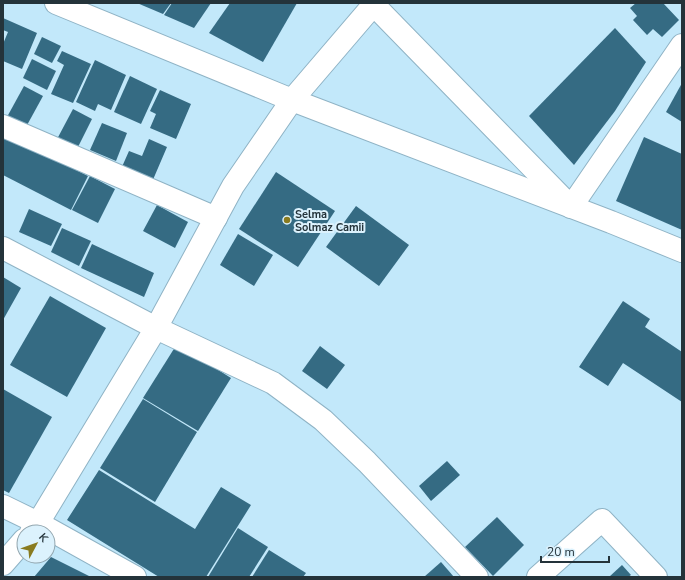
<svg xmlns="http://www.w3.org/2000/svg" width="685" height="580" font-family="'Nunito Sans',sans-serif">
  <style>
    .building { fill: #356b83 }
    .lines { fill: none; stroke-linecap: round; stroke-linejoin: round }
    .minor-casing { stroke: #8fb3c5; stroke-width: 24 }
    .minor { stroke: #fff; stroke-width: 22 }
    .poi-dot { fill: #897b20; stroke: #dcf2fd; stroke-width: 1.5 }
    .labels { text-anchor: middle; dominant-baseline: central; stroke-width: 4; stroke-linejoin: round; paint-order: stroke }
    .poi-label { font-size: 11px; font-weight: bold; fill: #24333a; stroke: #dcf2fd; text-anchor: start }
  </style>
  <rect width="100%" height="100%" fill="#c2e8fa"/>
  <g class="building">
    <polygon points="137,3 171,3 163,14"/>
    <polygon points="172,3 211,3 194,28 164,15"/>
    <polygon points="230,3 297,3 263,62 209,33"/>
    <polygon points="636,3 663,3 679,20 662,37 653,29 647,35 633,20 637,16 630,8"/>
    <polygon points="3,18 37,33 22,69 3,61 3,44 8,32 3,30"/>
    <polygon points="615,28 646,62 615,111 574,165 529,116"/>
    <polygon points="42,37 61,46 52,63 34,54"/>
    <polygon points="62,51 91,64 73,103 51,94 64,65 57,61"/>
    <polygon points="32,59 56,71 47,90 23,78"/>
    <polygon points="95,60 126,75 111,110 98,104 95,111 76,102"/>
    <polygon points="130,76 157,89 141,124 114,112"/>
    <polygon points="682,83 682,122 666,112"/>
    <polygon points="24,86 43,96 26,127 7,117"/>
    <polygon points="160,90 191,104 176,139 150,128 156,114 150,111"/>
    <polygon points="73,109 92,119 76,151 56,141"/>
    <polygon points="102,123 127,133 116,161 90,150"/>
    <polygon points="3,133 88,176 71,210 3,175"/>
    <polygon points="644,137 682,154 682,230 616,201"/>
    <polygon points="149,139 167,147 152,182 121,169 129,151 142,156"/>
    <polygon points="276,172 335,211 298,267 239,229"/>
    <polygon points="90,176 115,189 98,223 72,210"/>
    <polygon points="157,205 188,222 175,248 143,231"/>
    <polygon points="356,206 409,245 379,286 326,247"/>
    <polygon points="29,209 62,224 51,246 19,232"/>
    <polygon points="62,228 91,241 79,266 51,252"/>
    <polygon points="238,234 273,255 254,286 220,265"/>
    <polygon points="92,244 154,273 144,297 81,268"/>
    <polygon points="3,277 21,288 3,320"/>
    <polygon points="50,296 106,328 67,397 10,365"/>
    <polygon points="623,301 650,319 645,327 682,352 682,402 623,363 608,386 579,367"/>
    <polygon points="177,344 231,378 198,431 143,398"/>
    <polygon points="320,346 345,365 327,389 302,371"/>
    <polygon points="3,389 52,417 9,493 3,490"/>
    <polygon points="143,399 197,432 155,502 100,468"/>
    <polygon points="447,461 460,475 431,501 419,486"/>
    <polygon points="99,470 195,529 221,487 251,505 206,577 159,577 67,520"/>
    <polygon points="497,517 524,545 493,576 465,547"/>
    <polygon points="238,528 268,547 249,577 208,577"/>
    <polygon points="269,550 306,573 303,577 252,577"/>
    <polygon points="51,557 91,577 34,577"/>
    <polygon points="441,562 454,577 424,577"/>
    <polygon points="622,565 631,575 628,577 609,577"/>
  </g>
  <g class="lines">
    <defs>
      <g id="minor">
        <polyline points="56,3 292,100 611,222 682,251"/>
        <polyline points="372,3 571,207 682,45"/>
        <polyline points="3,126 216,218"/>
        <polyline points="3,248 156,328 273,383 323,420 367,462 477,577"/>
        <polyline points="3,506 38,523 135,577"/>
        <polyline points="31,532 38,523 156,328 233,186 292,100 375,3"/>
        <polyline points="3,564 24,540"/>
        <polyline points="538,577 602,520 656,577"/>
      </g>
    </defs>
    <use href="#minor" class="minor-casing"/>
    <use href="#minor" class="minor"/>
  </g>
  <circle class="poi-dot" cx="287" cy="220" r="4"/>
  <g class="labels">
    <g class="poi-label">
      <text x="295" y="214">Selma<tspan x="295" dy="13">Solmaz Camii</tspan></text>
    </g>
  </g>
  <rect width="685" height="580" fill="none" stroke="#24333a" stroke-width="8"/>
  <g transform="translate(36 544) rotate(49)"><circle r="19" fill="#dcf2fd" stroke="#92a6af"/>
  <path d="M0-3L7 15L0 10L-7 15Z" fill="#897b20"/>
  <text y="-6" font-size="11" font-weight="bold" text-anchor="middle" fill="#24333a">K</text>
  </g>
  <path d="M541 556v6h68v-6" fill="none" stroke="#24333a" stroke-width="2"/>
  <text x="547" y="556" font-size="12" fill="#24333a" stroke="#dcf2fd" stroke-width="3" paint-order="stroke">20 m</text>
</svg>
